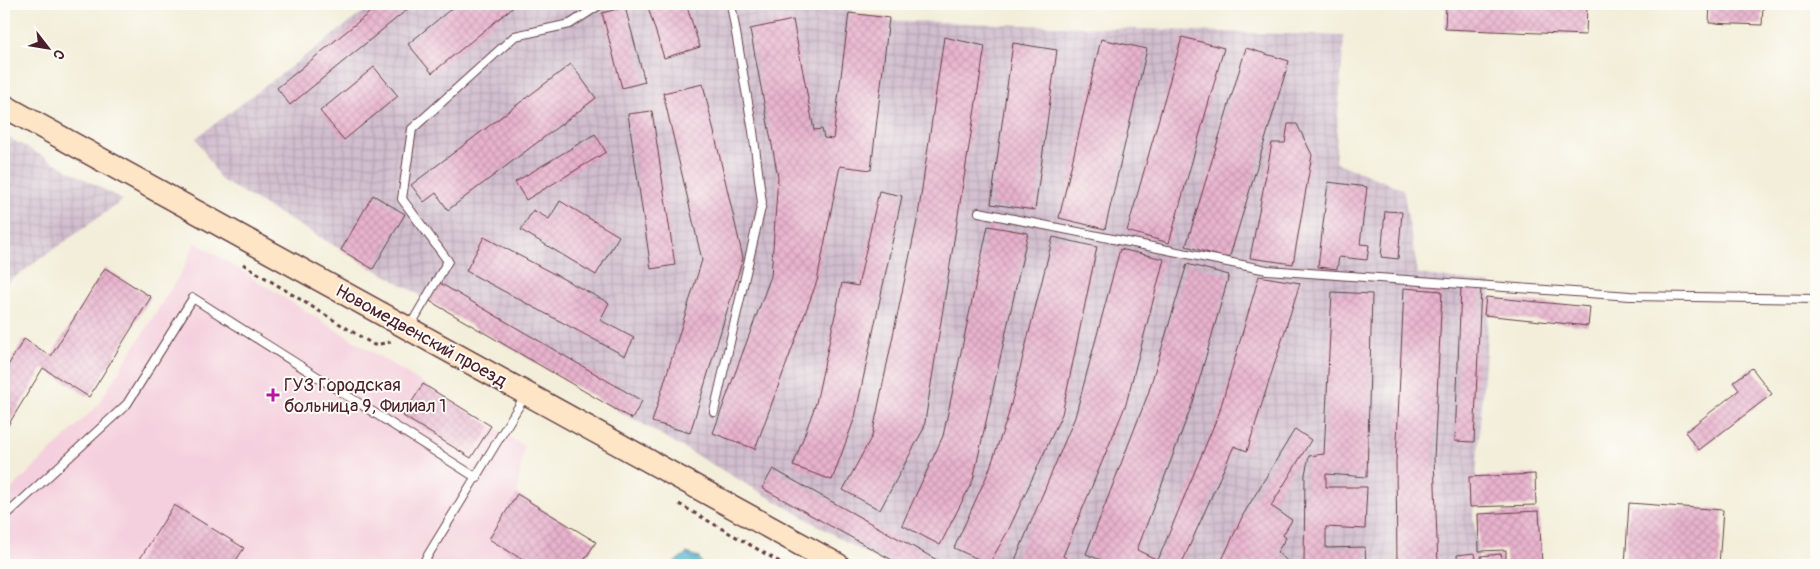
<svg xmlns="http://www.w3.org/2000/svg" width="1820" height="569" font-family="Pangolin,sans-serif">
  <style>
    .built { fill: #f4cfdd }
    .industrial { fill: url(#industrial-grid) }
    .water { fill: url(#water-waves); stroke: #4b677b }
    .building { fill: url(#building-cross-hatch) }
    .lines { fill: none; stroke-linecap: round; stroke-linejoin: round }
    .lane-casing { stroke: #633e45; stroke-width: 10 }
    .secondary-casing { stroke: #633e45; stroke-width: 25 }
    .path { stroke: #633e45; stroke-width: 3; stroke-dasharray: 4 4; stroke-linecap: butt }
    .lane { stroke: #fff; stroke-width: 8 }
    .secondary { stroke: #fde5c5; stroke-width: 22 }
    .tram { stroke: #4a1f2b; stroke-width: 1 }
    .poi-dot { fill: #b5179e; stroke: #fdfcf7; stroke-width: 2 }
    .labels { text-anchor: middle; dominant-baseline: central; stroke-width: 4; stroke-linejoin: round; paint-order: stroke }
    .street-label { font-size: 18px; fill: #4a1f2b; stroke: #fdfcf7 }
    .poi-label { font-size: 18px; fill: #4a1f2b; stroke: #fdfcf7; text-anchor: start }
  </style>
  <defs>
    <pattern id="industrial-grid" width="8" height="8" patternUnits="userSpaceOnUse" patternTransform="scale(1.25)"><rect width="8" height="8" fill="#d0bdcd"/><path d="M0 4h8M4 0v8" fill="none" stroke="#b4a2b0"/></pattern>
    <pattern id="water-waves" width="16" height="10" patternUnits="userSpaceOnUse" patternTransform="scale(1.25)"><rect width="16" height="10" fill="#4cafcb"/><path d="M0 5q4-4 8 0t8 0" fill="none" stroke="#418ea5"/></pattern>
    <pattern id="building-cross-hatch" width="8" height="8" patternUnits="userSpaceOnUse" patternTransform="scale(1.25)"><rect width="8" height="8" fill="#e8b2cd"/><path d="M0 0l8 8M0 8l8-8" fill="none" stroke="#c899b0"/></pattern>
  </defs>
  <rect width="100%" height="100%" fill="#fdfcf7"/>
  <filter id="ink" filterUnits="userSpaceOnUse"><feTurbulence type="fractalNoise" baseFrequency=".02" numOctaves="2"/><feDisplacementMap in="SourceGraphic" scale="10" xChannelSelector="R" yChannelSelector="G"/><feConvolveMatrix kernelMatrix="1 2 1 2 8 2 1 2 1" color-interpolation-filters="sRGB"/></filter>
  <filter id="wash" filterUnits="userSpaceOnUse"><feTurbulence type="fractalNoise" baseFrequency=".0096" numOctaves="4" result="noise"/><feDisplacementMap in="SourceGraphic" scale="20" xChannelSelector="R" yChannelSelector="G"/><feGaussianBlur stdDeviation="1.12" result="paint"/><feColorMatrix in="noise" values="0 0 0 0 0 0 0 0 0 0 0 0 0 0 0 0 0 1.4 0 .05"/><feComposite in="paint" operator="in"/></filter>
  <g filter="url(#wash)">
    <rect width="100%" height="100%" fill="#f3eed9"/>
    <polygon class="built" points="195,242 524,446 517,494 596,542 581,565 4,565 4,496 97,406 184,268"/>
    <g class="industrial">
      <polygon points="374,4 852,4 853,19 1344,36 1335,162 1403,189 1418,274 1491,284 1473,516 1480,565 886,565 221,180 196,138"/>
      <polygon points="4,135 123,200 4,285"/>
    </g>
    <polygon class="water" points="687,553 699,557 702,565 670,565"/>
    <g id="blocks">
      <g class="building">
        <polygon points="380,4 414,4 290,105 277,88"/>
        <polygon points="457,4 517,4 432,73 408,44"/>
        <polygon points="647,4 686,4 700,47 664,58"/>
        <polygon points="1446,4 1587,4 1586,35 1445,29"/>
        <polygon points="1710,4 1763,4 1762,25 1709,23"/>
        <polygon points="625,7 645,82 622,88 602,13"/>
        <polygon points="849,13 889,18 871,170 840,166 817,281 755,449 713,433 771,276 778,177 750,29 793,20 814,130 822,129 824,138 833,139"/>
        <polygon points="944,37 985,46 924,428 880,510 843,490 872,436 918,216"/>
        <polygon points="1182,37 1224,48 1169,243 1127,231"/>
        <polygon points="1101,39 1147,49 1105,229 1059,218"/>
        <polygon points="1013,43 1057,50 1035,210 991,204"/>
        <polygon points="1246,48 1289,61 1229,259 1186,246"/>
        <polygon points="571,64 596,98 448,210 436,193 424,202 411,185"/>
        <polygon points="374,67 398,96 344,140 320,111"/>
        <polygon points="703,84 743,258 690,433 652,422 702,260 663,93"/>
        <polygon points="652,111 675,265 651,269 628,114"/>
        <polygon points="1288,124 1297,124 1312,155 1293,264 1250,258 1272,143 1285,143"/>
        <polygon points="595,134 606,152 526,200 515,182"/>
        <polygon points="1328,182 1367,187 1360,244 1369,245 1367,260 1339,257 1337,269 1318,267"/>
        <polygon points="879,191 902,196 855,417 832,480 793,466 816,403 842,283 858,286"/>
        <polygon points="373,195 405,214 373,269 341,250"/>
        <polygon points="560,201 619,236 596,275 521,230 533,210 549,219"/>
        <polygon points="1385,211 1402,212 1398,259 1381,257"/>
        <polygon points="988,226 1028,233 973,480 940,545 902,525 943,436"/>
        <polygon points="484,237 609,303 600,320 634,338 625,356 466,271"/>
        <polygon points="1053,237 1097,247 1062,414 1008,531 989,564 954,548 988,473 1008,416"/>
        <polygon points="1120,249 1164,259 1126,404 1063,556 1076,565 1013,565 1075,417"/>
        <polygon points="1187,264 1229,275 1193,402 1137,550 1158,560 1219,413 1259,276 1300,283 1247,451 1234,446 1181,565 1113,565 1086,554 1148,394"/>
        <polygon points="105,268 151,297 89,397 43,368 4,432 4,372 24,339 51,356"/>
        <polygon points="438,282 642,401 632,419 428,300"/>
        <polygon points="1461,286 1481,287 1474,442 1455,441"/>
        <polygon points="1404,288 1442,291 1434,459 1438,565 1397,565 1396,462"/>
        <polygon points="1332,292 1372,294 1367,477 1326,474 1326,487 1367,487 1365,529 1326,527 1326,548 1365,547 1366,565 1304,565 1305,474 1309,456 1324,454"/>
        <polygon points="1486,297 1590,307 1588,326 1484,315"/>
        <polygon points="1752,368 1772,394 1699,450 1685,432 1739,390 1733,382"/>
        <polygon points="423,384 491,426 471,458 403,416"/>
        <polygon points="1295,429 1311,440 1271,506 1292,520 1283,535 1286,538 1277,552 1292,565 1255,565 1247,561 1244,565 1228,565 1221,562 1243,515"/>
        <polygon points="773,469 946,565 901,565 762,488"/>
        <polygon points="1535,474 1536,505 1470,507 1469,477"/>
        <polygon points="517,494 596,542 581,565 531,565 489,539"/>
        <polygon points="1629,503 1723,510 1719,565 1625,565"/>
        <polygon points="174,505 244,548 233,565 136,565"/>
        <polygon points="1539,511 1542,565 1506,565 1506,550 1479,551 1478,514"/>
        <polygon points="1475,553 1477,565 1458,565 1457,555"/>
        <polygon points="1501,554 1503,565 1482,565 1481,556"/>
      </g>
    </g>
  </g>
  <g filter="url(#ink)">
    <use href="#blocks" fill-opacity="0" stroke="#633e45" stroke-width="1"/>
    <g class="lines">
      <defs>
        <g id="lane">
          <polyline points="979,212 1267,270 1630,296 1816,299"/>
          <polyline points="410,326 448,261 402,199 412,129 515,36 570,24 601,4"/>
          <polyline points="714,412 762,203 753,131 731,4"/>
          <polyline points="4,517 127,404 193,298 477,478"/>
          <polyline points="422,565 525,396"/>
        </g>
        <polyline id="secondary" points="4,106 838,565"/>
      </defs>
      <use href="#lane" class="lane-casing"/>
      <use href="#secondary" class="secondary-casing"/>
      <g class="path">
        <polyline points="243,264 374,345 391,342"/>
        <polyline points="679,504 785,565"/>
      </g>
      <use href="#lane" class="lane"/>
      <use href="#secondary" class="secondary"/>
      <polyline class="tram" points="1812,565 1816,484"/>
    </g>
  </g>
  <path class="poi-dot" d="M270.5 387.5h5v5h5v5h-5v5h-5v-5h-5v-5h5z"/>
  <g class="labels">
    <g class="street-label">
      <text transform="translate(421 336) rotate(29)">Новомедвенский проезд</text>
    </g>
    <g class="poi-label">
      <text x="284" y="385">ГУЗ Городская<tspan x="284" dy="21">больница 9, Филиал 1</tspan></text>
    </g>
  </g>
  <rect width="1820" height="569" fill="none" stroke="#fdfcf7" stroke-width="20"/>
  <g transform="translate(48 48) rotate(121)" stroke="#fdfcf7" stroke-width="4" paint-order="stroke">
  <path d="M0-4L9 19L0 12L-9 19Z" fill="#4a1f2b"/>
  <text y="-8" font-size="14" font-weight="bold" text-anchor="middle" fill="#4a1f2b">С</text>
  </g>
</svg>
